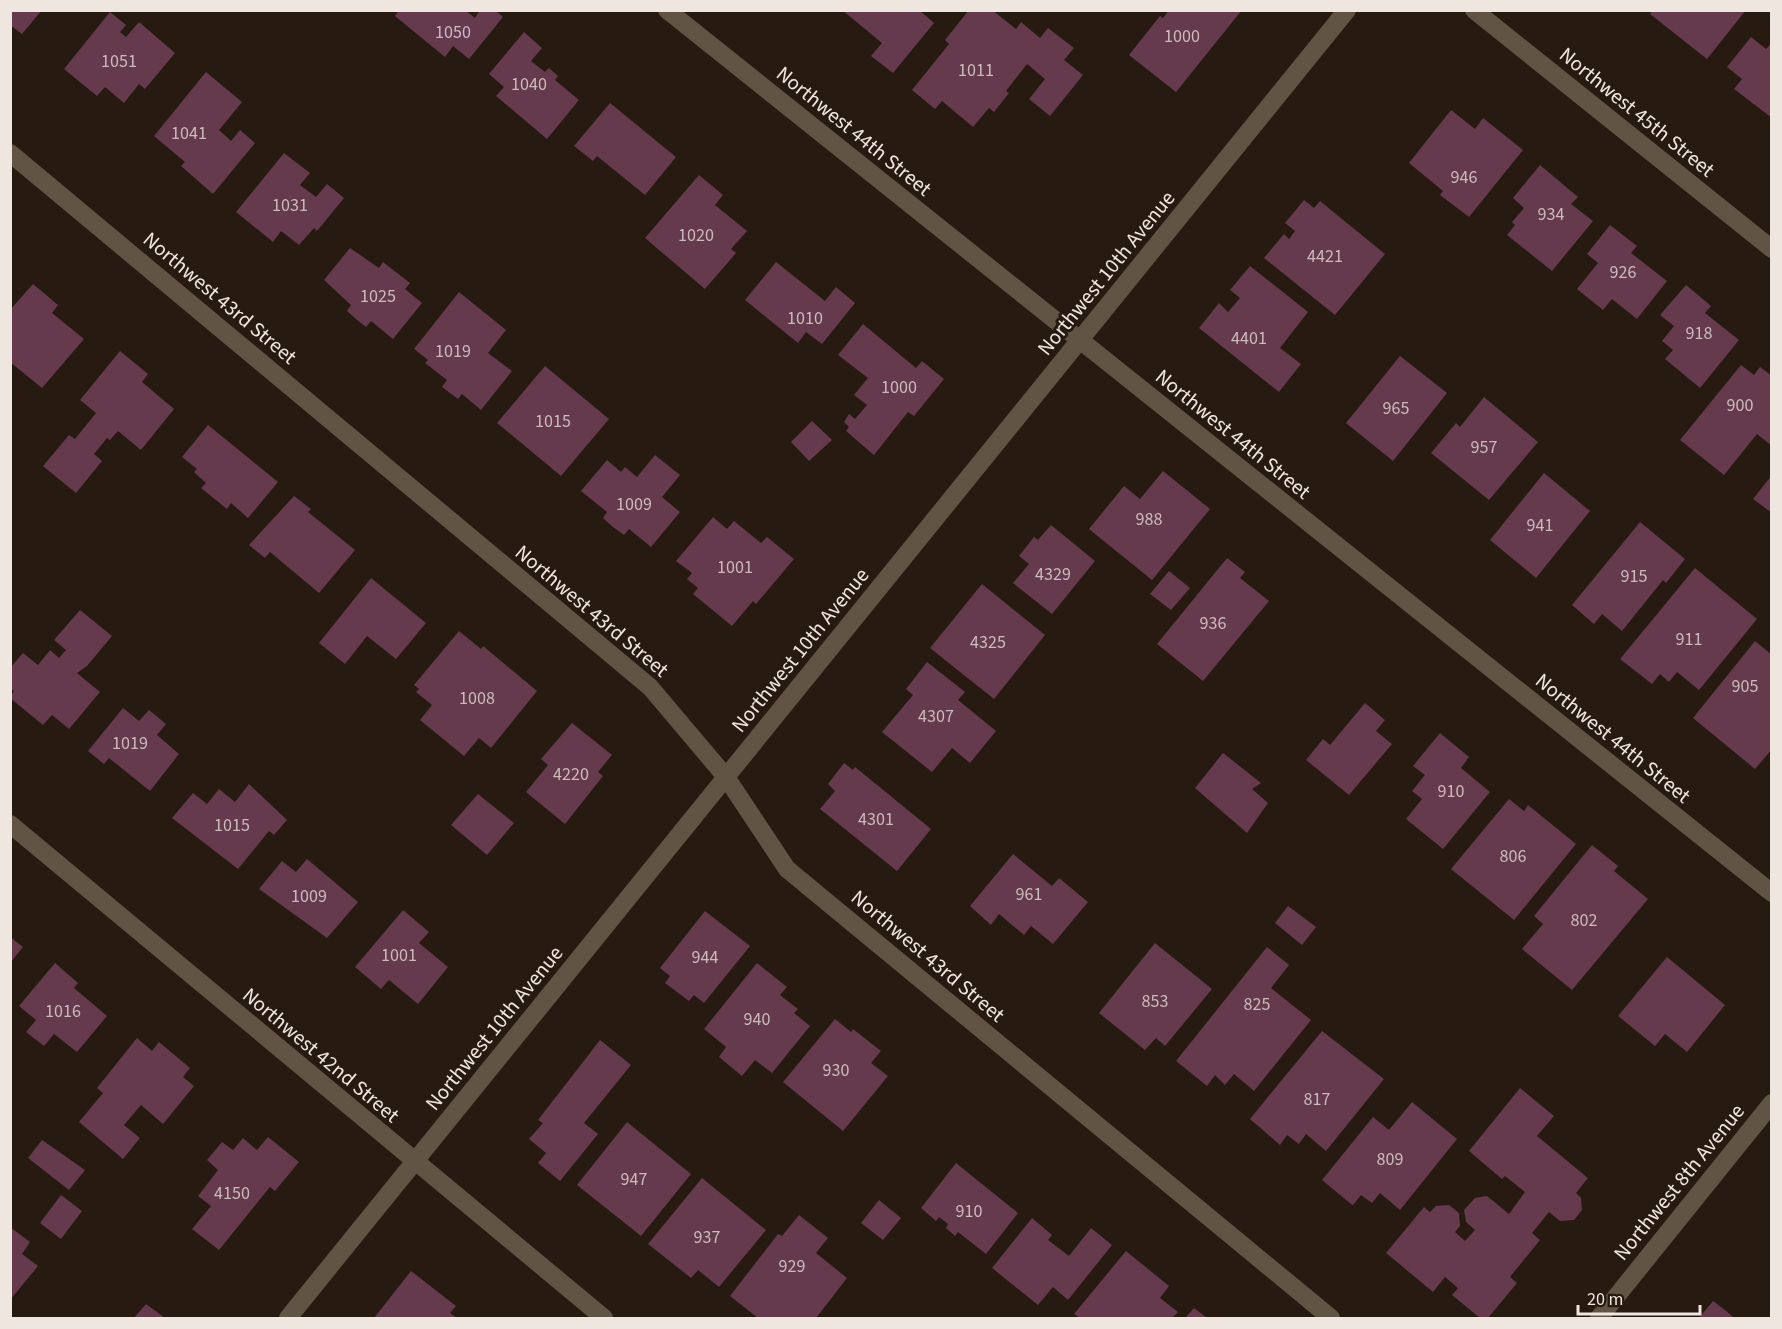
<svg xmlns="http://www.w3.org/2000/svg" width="1782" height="1329" font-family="'Source Sans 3',sans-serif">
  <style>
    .building { fill: #653a4d }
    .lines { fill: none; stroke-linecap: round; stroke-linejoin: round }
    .minor { stroke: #625445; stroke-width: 18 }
    .labels { text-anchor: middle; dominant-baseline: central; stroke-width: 6; stroke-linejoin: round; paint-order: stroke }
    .number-label { font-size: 18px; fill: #cbb }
    .street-label { font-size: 21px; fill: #efe6e0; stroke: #261a11 }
  </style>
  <rect width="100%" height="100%" fill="#261a11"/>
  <g class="building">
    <polygon points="10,10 42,10 22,34 10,25"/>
    <polygon points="399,10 465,10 475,18 480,10 495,10 503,17 469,59 453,46 445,57 395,16"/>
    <polygon points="842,10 919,10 934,23 893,73 871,56 882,43"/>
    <polygon points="969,10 992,10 1016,29 1021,22 1040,38 1048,28 1074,48 1064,60 1083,75 1050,116 1029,99 1045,79 1027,64 1006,91 1009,93 994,112 989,108 973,127 942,101 935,109 912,90 949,44 945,40"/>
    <polygon points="1169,10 1242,10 1176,92 1129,55 1160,16 1163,18"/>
    <polygon points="1653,10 1746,10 1707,59 1650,14"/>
    <polygon points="110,12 126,25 120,32 126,37 139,22 175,53 145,89 139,84 124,103 105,87 97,96 64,69"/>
    <polygon points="524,32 542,48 531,61 545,72 549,68 558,76 555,80 579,100 547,139 496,96 504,87 489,74"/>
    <polygon points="1751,37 1766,49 1772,43 1772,118 1734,89 1742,79 1727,67"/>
    <polygon points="206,72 242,102 219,130 231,141 240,130 255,143 213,194 181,166 185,162 154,136"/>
    <polygon points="610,103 676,157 645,195 597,156 593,161 574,146"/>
    <polygon points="1451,110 1475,129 1483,118 1523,150 1469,217 1440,195 1443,191 1409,163"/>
    <polygon points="284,153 310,173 300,185 316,197 327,184 344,198 317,231 314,228 299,245 281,231 273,242 236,212"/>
    <polygon points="1540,165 1578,197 1571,204 1593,221 1552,271 1507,235 1515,225 1512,222 1524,208 1513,198"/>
    <polygon points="699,175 723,195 715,205 747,231 731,249 736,253 705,289 645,238"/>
    <polygon points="1304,200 1314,208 1320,201 1385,254 1335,315 1264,258 1284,234 1289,239 1295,231 1285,223"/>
    <polygon points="1610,225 1637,246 1631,253 1667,281 1637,319 1612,299 1603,310 1577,289 1598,263 1587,254"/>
    <polygon points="350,248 379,268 383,262 410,283 405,289 422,303 393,339 371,321 366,327 356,319 347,311 351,305 324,280"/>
    <polygon points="776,262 825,301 836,287 855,303 822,344 806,332 798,343 745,300"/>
    <polygon points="1250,266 1308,312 1280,348 1301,364 1279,392 1199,328 1219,303 1228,312 1240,298 1230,290"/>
    <polygon points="33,284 58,305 52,313 84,339 42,388 10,362 10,310"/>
    <polygon points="1686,285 1711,306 1705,313 1739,340 1700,388 1665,359 1673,350 1662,341 1674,326 1660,315"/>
    <polygon points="459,292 506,330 488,353 512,371 481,410 462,394 458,399 442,387 447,380 425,363 428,360 414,349"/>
    <polygon points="863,324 916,368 922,361 944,379 914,416 908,412 874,455 846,431 849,427 844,422 849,414 855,419 867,405 854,395 868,378 838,355"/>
    <polygon points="120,351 148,374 142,382 174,409 141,450 118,431 110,440 107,438 94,454 102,461 76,493 43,466 69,435 75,439 96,413 80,400"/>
    <polygon points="1400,356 1447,393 1393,461 1346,423"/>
    <polygon points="1741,365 1754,375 1760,367 1772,376 1772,446 1757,434 1724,475 1680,440"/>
    <polygon points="545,366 609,419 561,476 497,423"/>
    <polygon points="1484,397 1538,442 1489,500 1431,453 1456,423 1460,427"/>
    <polygon points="812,421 832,440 809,461 791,442"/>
    <polygon points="208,425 278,482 248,518 231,503 227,509 201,488 206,483 194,472 197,469 182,457"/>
    <polygon points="655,455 680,475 662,497 680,512 651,547 629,529 624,535 613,527 603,518 607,512 581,491 607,460 621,472 625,467 637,477"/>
    <polygon points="1163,471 1210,509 1152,580 1089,529 1124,486 1140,499"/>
    <polygon points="1544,473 1590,511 1536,578 1490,540"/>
    <polygon points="1772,475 1772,513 1753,499"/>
    <polygon points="294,496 311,509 308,512 355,550 319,593 270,552 265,558 249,545"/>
    <polygon points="713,517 727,529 734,521 761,543 767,537 794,559 756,604 753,601 732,626 693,594 698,588 687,579 692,573 676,561"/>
    <polygon points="1640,522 1685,559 1666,583 1663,580 1622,631 1602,614 1594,624 1572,605"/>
    <polygon points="1051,525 1095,561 1052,614 1013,583 1029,564 1019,556 1034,537 1038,540"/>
    <polygon points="1227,558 1245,572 1240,578 1269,601 1203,681 1157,644"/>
    <polygon points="1695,568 1757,619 1699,690 1677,672 1669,682 1660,674 1652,684 1620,659"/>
    <polygon points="1169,571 1190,588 1171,610 1150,594"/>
    <polygon points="371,578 426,623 396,659 367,636 345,664 319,643"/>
    <polygon points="982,584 1045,635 994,699 930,648"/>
    <polygon points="80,610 112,636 87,666 77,673 100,692 69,729 52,715 43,725 10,698 14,691 10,688 10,668 23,653 38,665 50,650 59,658 66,650 54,640"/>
    <polygon points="459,631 481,649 483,646 537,691 491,748 479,738 464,756 420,720 432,705 416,692 419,689 414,685"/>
    <polygon points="1755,641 1772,655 1772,749 1755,769 1693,718"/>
    <polygon points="927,662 965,692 958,700 996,731 970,763 952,748 932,772 882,732 913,695 906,689"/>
    <polygon points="1365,703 1385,720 1376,731 1392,744 1349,795 1306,760 1323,739 1330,745"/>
    <polygon points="123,708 139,721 149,710 166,724 157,735 179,754 150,791 109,758 104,764 88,751"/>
    <polygon points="572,723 612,755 598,772 603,776 565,824 526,792 548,765 541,759"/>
    <polygon points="1440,733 1469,757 1461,768 1490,792 1443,849 1406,819 1422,799 1412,791 1425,775 1413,766"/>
    <polygon points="1223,753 1261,783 1252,789 1268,803 1247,833 1195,788"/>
    <polygon points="844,763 853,770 855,767 931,829 897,871 820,809 835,791 828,784"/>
    <polygon points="249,784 287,820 274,835 269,831 238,869 172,818 193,793 207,804 219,789 235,802"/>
    <polygon points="478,794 514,823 487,855 451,825"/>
    <polygon points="1509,799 1524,811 1528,805 1576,844 1514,920 1451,869"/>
    <polygon points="1592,845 1618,866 1614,871 1648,899 1572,990 1522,949 1543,924 1534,916"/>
    <polygon points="1013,854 1052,886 1059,878 1088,902 1053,944 1031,926 1024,935 999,914 991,925 970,906"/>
    <polygon points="307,859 358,902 327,938 259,889 282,861 296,872"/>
    <polygon points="1288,906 1316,927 1302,945 1275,923"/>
    <polygon points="403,910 429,932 419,943 448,967 418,1004 389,980 381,989 355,967"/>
    <polygon points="705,911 750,946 704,1003 694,995 689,1001 665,983 670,976 660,968"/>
    <polygon points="10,937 23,947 10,963"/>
    <polygon points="1155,943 1212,989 1165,1046 1156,1038 1145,1050 1099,1013"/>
    <polygon points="1267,947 1289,965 1271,988 1311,1020 1254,1091 1234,1074 1225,1085 1215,1075 1207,1086 1176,1061"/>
    <polygon points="1667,957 1725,1005 1687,1052 1665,1034 1655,1046 1618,1016"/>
    <polygon points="55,963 78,983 74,988 107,1016 77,1052 54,1034 44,1046 26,1032 36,1020 19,1006"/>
    <polygon points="757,963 787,987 780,995 798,1009 794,1013 810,1026 772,1073 755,1060 742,1076 719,1057 726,1047 704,1029"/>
    <polygon points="835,1019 851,1032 853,1029 881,1051 871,1063 888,1076 843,1131 783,1082"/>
    <polygon points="1322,1031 1384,1079 1326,1151 1306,1134 1299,1144 1287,1135 1280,1145 1250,1119"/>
    <polygon points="137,1038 152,1051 159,1042 190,1068 183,1077 194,1086 163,1124 141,1105 124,1125 140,1138 123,1159 79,1122 103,1093 97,1088"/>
    <polygon points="600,1040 631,1065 584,1123 598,1134 560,1181 538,1163 546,1153 529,1139 543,1123 538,1120"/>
    <polygon points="1520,1088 1554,1116 1537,1136 1588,1178 1576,1193 1581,1198 1582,1210 1574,1220 1560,1221 1549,1212 1532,1233 1540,1240 1510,1277 1517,1283 1488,1318 1480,1318 1452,1295 1458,1288 1445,1277 1433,1292 1386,1253 1424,1207 1430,1212 1436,1206 1449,1205 1459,1213 1460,1226 1455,1232 1465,1241 1475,1230 1466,1222 1464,1210 1475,1198 1487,1196 1509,1214 1525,1192 1505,1176 1502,1179 1469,1151"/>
    <polygon points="1412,1102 1457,1139 1400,1210 1380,1193 1372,1203 1361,1195 1353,1205 1351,1204 1322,1180 1373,1117 1389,1130"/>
    <polygon points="627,1122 691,1174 641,1236 577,1185"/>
    <polygon points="268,1137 299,1162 275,1191 270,1187 219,1250 192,1229 211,1206 198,1196 218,1170 207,1160 222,1142 233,1150 243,1138 257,1150"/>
    <polygon points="42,1140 85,1170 69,1190 28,1158"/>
    <polygon points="956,1163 1018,1213 986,1254 958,1232 955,1236 946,1228 948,1224 939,1217 936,1221 921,1208"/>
    <polygon points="702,1178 766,1230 719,1287 698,1270 691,1278 648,1244"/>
    <polygon points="61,1195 82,1211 61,1239 40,1223"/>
    <polygon points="879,1200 901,1218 883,1240 861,1223"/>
    <polygon points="799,1215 828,1238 816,1253 847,1278 816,1318 758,1318 730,1296 778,1234 782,1236"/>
    <polygon points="1032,1218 1052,1235 1048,1240 1069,1256 1091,1228 1112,1245 1068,1300 1053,1287 1038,1305 992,1268"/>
    <polygon points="10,1227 30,1242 22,1254 38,1266 10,1300"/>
    <polygon points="1126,1251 1169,1286 1160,1298 1178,1312 1172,1318 1080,1318 1074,1314"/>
    <polygon points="411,1271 456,1306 450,1313 457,1318 374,1318"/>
    <polygon points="1713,1301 1725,1310 1734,1318 1699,1318"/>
    <polygon points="146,1304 165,1318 134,1318"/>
    <polygon points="1194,1308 1207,1318 1185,1318"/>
  </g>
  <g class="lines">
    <g class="minor">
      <polyline points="667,10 1772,893"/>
      <polyline points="1474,10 1772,249"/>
      <polyline points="10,153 650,687 726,777 787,869 1331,1318"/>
      <polyline points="10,824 604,1318"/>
      <polyline points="288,1318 1347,10"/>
      <polyline points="1599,1318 1772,1103"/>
    </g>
  </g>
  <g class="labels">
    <g class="number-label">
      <text x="453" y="32">1050</text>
      <text x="1182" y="36">1000</text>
      <text x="119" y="61">1051</text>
      <text x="976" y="70">1011</text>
      <text x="529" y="84">1040</text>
      <text x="189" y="133">1041</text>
      <text x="1464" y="177">946</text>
      <text x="290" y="205">1031</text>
      <text x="1551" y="214">934</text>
      <text x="696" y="235">1020</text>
      <text x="1325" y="256">4421</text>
      <text x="1623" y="272">926</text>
      <text x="378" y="296">1025</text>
      <text x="805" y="318">1010</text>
      <text x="1699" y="333">918</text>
      <text x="1249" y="338">4401</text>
      <text x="453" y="351">1019</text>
      <text x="899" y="387">1000</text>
      <text x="1740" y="405">900</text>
      <text x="1396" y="408">965</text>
      <text x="553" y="421">1015</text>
      <text x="1484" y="447">957</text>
      <text x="634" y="504">1009</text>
      <text x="1149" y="519">988</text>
      <text x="1540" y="525">941</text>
      <text x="735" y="567">1001</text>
      <text x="1053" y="574">4329</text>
      <text x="1634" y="576">915</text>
      <text x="1213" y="623">936</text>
      <text x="1689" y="639">911</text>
      <text x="988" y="642">4325</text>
      <text x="1745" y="686">905</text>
      <text x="477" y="698">1008</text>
      <text x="936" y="716">4307</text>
      <text x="130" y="743">1019</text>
      <text x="571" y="774">4220</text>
      <text x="1451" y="791">910</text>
      <text x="876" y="819">4301</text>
      <text x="232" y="825">1015</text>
      <text x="1513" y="856">806</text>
      <text x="1029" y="894">961</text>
      <text x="309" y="896">1009</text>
      <text x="1584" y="920">802</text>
      <text x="399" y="955">1001</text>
      <text x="705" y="957">944</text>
      <text x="1155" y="1001">853</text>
      <text x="1257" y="1004">825</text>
      <text x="63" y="1011">1016</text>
      <text x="757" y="1019">940</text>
      <text x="836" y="1070">930</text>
      <text x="1317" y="1099">817</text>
      <text x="1390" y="1159">809</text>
      <text x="634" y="1179">947</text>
      <text x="232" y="1193">4150</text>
      <text x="969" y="1211">910</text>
      <text x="707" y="1237">937</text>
      <text x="792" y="1266">929</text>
    </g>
    <g class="street-label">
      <text transform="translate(1637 112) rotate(39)">Northwest 45th Street</text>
      <text transform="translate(854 131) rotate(39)">Northwest 44th Street</text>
      <text transform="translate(1106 273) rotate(-51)">Northwest 10th Avenue</text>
      <text transform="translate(220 298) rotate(40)">Northwest 43rd Street</text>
      <text transform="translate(1233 434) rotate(39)">Northwest 44th Street</text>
      <text transform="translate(592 611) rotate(40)">Northwest 43rd Street</text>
      <text transform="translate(800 650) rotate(-51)">Northwest 10th Avenue</text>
      <text transform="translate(1613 738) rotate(39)">Northwest 44th Street</text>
      <text transform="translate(928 956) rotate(40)">Northwest 43rd Street</text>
      <text transform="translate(494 1028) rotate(-51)">Northwest 10th Avenue</text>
      <text transform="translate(321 1055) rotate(40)">Northwest 42nd Street</text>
      <text transform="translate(1679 1182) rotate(-51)">Northwest 8th Avenue</text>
    </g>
  </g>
  <rect width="1782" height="1329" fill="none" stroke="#efe6e0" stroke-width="24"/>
  <path d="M1578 1305v9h122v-9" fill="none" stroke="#efe6e0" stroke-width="3"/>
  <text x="1587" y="1305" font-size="18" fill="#efe6e0" stroke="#261a11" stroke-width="4.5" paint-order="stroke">20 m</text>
</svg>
